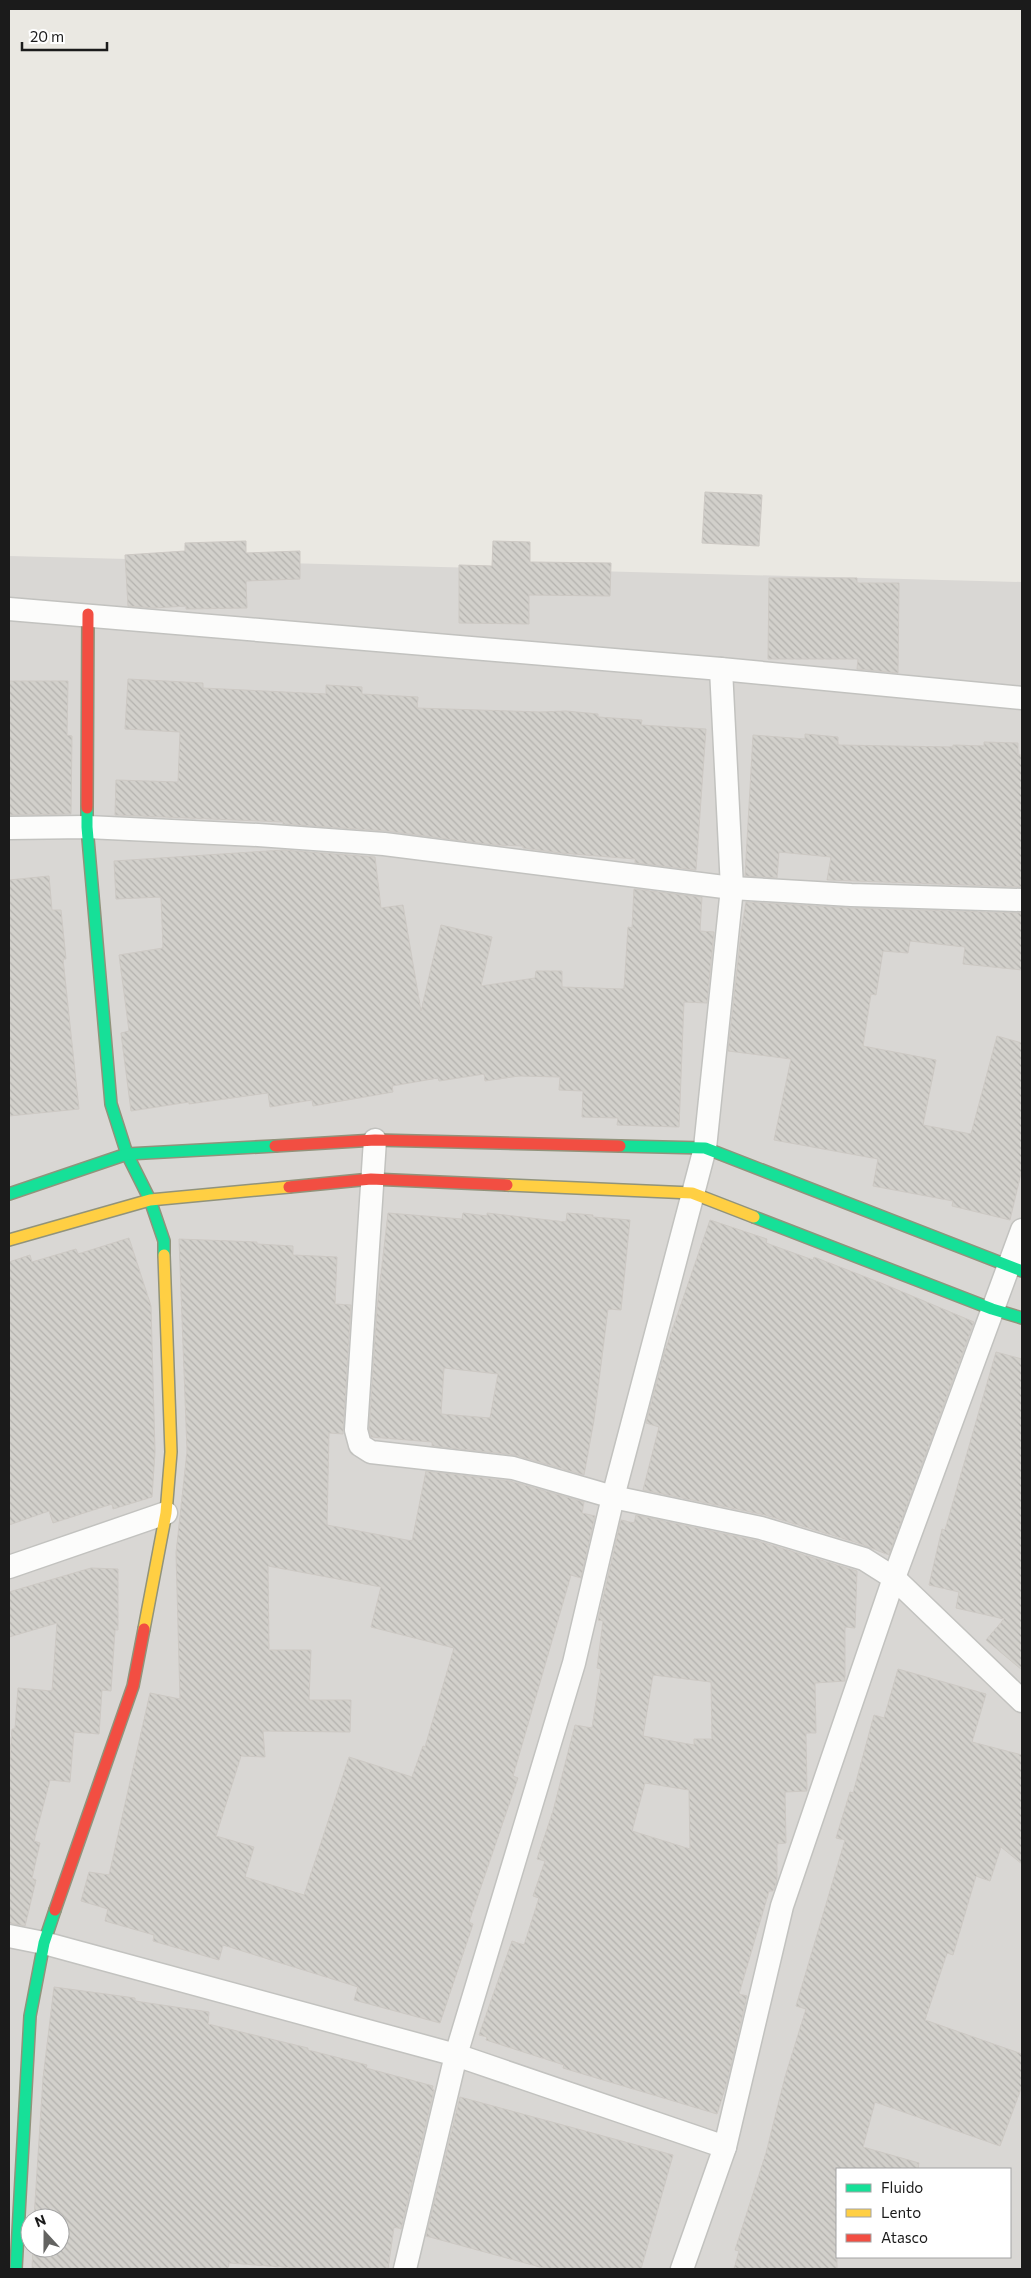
<svg xmlns="http://www.w3.org/2000/svg" width="1031" height="2278" font-family="Commissioner,sans-serif">
  <style>
    .residential { fill: #d9d7d4; fill-rule: evenodd }
    .building { fill: url(#building-back-hatch); stroke: #cdc9c4; fill-rule: evenodd }
    .lines { fill: none; stroke-linecap: round; stroke-linejoin: round }
    .street-casing { stroke: #c2c2bf; stroke-width: 25 }
    .fast-casing { stroke: #91937b; stroke-width: 14 }
    .slow-casing { stroke: #91937b; stroke-width: 14 }
    .jam-casing { stroke: #91937b; stroke-width: 14 }
    .street { stroke: #fcfcfb; stroke-width: 22 }
    .fast { stroke: #16e098; stroke-width: 11 }
    .slow { stroke: #ffcf43; stroke-width: 11 }
    .jam { stroke: #f24e42; stroke-width: 11 }
  </style>
  <defs>
    <pattern id="building-back-hatch" width="6" height="6" patternUnits="userSpaceOnUse" patternTransform="scale(1.25)"><rect width="6" height="6" fill="#d2d0cb"/><path d="M-1 5l2 2M0 0l6 6M5-1l2 2" fill="none" stroke="#b4b2ae"/></pattern>
  </defs>
  <rect width="100%" height="100%" fill="#eae8e2"/>
  <path class="residential" d="M9,556L1022,582V2269H9ZM837,2169H1010V2257H837ZM30,2218H60V2248H30Z"/>
  <g class="building">
    <polygon points="705,492 762,495 759,546 702,543"/>
    <polygon points="246,541 246,553 300,551 300,579 246,581 247,608 186,609 186,606 154,608 128,606 125,555 185,551 185,543"/>
    <polygon points="493,541 530,542 530,562 611,563 610,596 529,595 529,624 459,623 459,565 492,566"/>
    <polygon points="769,578 857,578 857,583 899,583 898,673 857,669 858,659 768,659"/>
    <polygon points="128,679 203,683 203,688 326,694 326,685 362,687 362,694 418,697 417,708 541,712 566,711 598,714 598,717 642,720 641,725 706,729 696,870 635,863 635,859 560,853 523,848 523,846 494,845 386,831 283,824 283,822 115,815 116,780 178,782 180,732 125,729"/>
    <polygon points="9,681 68,681 67,735 72,736 71,814 9,815"/>
    <polygon points="805,734 838,737 838,745 953,747 953,745 984,746 984,742 1018,743 1018,755 1022,755 1022,887 827,880 831,857 779,852 777,878 745,876 753,735 805,739"/>
    <polygon points="283,850 375,857 381,908 403,905 421,1011 441,925 492,937 481,986 535,978 536,971 562,971 562,987 624,989 628,927 632,928 634,889 702,897 700,931 714,932 707,1003 684,1002 679,1127 617,1125 618,1118 582,1117 583,1091 559,1090 560,1077 519,1076 485,1081 484,1074 439,1081 438,1078 392,1086 393,1092 313,1106 312,1100 270,1107 268,1093 189,1104 189,1102 131,1111 121,1033 129,1031 119,955 163,948 161,897 116,899 114,861"/>
    <polygon points="49,876 52,910 61,910 66,959 63,959 79,1109 9,1116 9,880"/>
    <polygon points="746,902 851,908 1022,913 1022,970 963,964 965,947 910,941 908,953 883,951 876,995 871,994 863,1046 936,1060 923,1125 971,1134 997,1036 1022,1043 1022,1169 1010,1220 952,1206 953,1201 873,1186 878,1159 774,1140 791,1059 728,1051 741,933"/>
    <path d="M388,1213L462,1219L463,1213L487,1216V1213L566,1222L567,1213L593,1215V1217L630,1220L621,1310L608,1309L594,1420L584,1475L515,1455L432,1446V1442L371,1437L369,1429L377,1308ZM444,1368L498,1374L490,1418L441,1414Z"/>
    <polygon points="710,1220 767,1239 766,1243 813,1260 814,1257 881,1283 974,1322 889,1555 858,1543 765,1515 643,1490 659,1427 646,1423 665,1351"/>
    <polygon points="129,1238 151,1306 155,1452 152,1497 113,1509 112,1504 53,1523 49,1511 9,1525 9,1262 30,1255 32,1262 76,1249 78,1254"/>
    <path d="M179,1239L257,1242V1244L293,1246V1255L337,1257L335,1304L351,1305L343,1434L329,1433L327,1525L412,1541L426,1471L510,1481L584,1502L582,1513L595,1516L581,1578L571,1575L513,1776L518,1778L469,1922L473,1924L440,2023L354,2000L358,1987L223,1945L219,1960L153,1941L154,1935L105,1921L108,1909L81,1901L89,1872L109,1875L150,1693L180,1699L176,1553L187,1451ZM268,1566L381,1587L371,1627L454,1648L425,1747L423,1746L412,1777L349,1757L304,1895L245,1877L254,1847L216,1836L241,1756L265,1757L263,1731L350,1732L351,1700H309L311,1650H269Z"/>
    <polygon points="996,1352 1022,1359 1022,1670 986,1640 1004,1619 956,1608 959,1592 929,1585 942,1529 945,1530"/>
    <path d="M636,1515L758,1541L857,1571L855,1628L845,1627V1681L815,1683L816,1733H806L807,1791L785,1792L786,1843L777,1844V1881L773,1891H769L739,1994L747,1996L728,2079L717,2114L563,2068L564,2065L486,2040L487,2037L479,2035L512,1941L524,1945L539,1898L533,1896L545,1861L537,1859L553,1811L575,1725L592,1728L601,1669L597,1668L603,1621L598,1620L621,1520L634,1523ZM653,1675L711,1682L712,1739H694V1745L643,1736ZM645,1783L689,1790L690,1849L632,1831Z"/>
    <polygon points="91,1568 118,1569 118,1630 115,1630 111,1691 102,1690 99,1734 74,1732 70,1782 50,1780 34,1841 40,1843 32,1878 36,1880 25,1926 9,1923 9,1769 12,1729 15,1729 18,1688 52,1691 57,1623 9,1637 9,1592"/>
    <polygon points="898,1669 986,1694 972,1742 1022,1755 1022,1864 1001,1847 990,1881 976,1876 953,1955 947,1953 925,2020 1022,2054 1022,2086 1000,2146 875,2102 863,2147 919,2163 918,2169 837,2169 837,2269 734,2269 739,2251 735,2250 766,2153 785,2077 806,2009 796,2006 845,1840 836,1838 850,1792 853,1793 874,1715 884,1718"/>
    <polygon points="54,1987 135,1998 135,2001 209,2012 208,2024 308,2048 308,2050 367,2065 366,2068 433,2086 432,2089 434,2090 401,2229 394,2227 388,2269 308,2269 229,2263 228,2269 32,2269 33,2248 60,2248 60,2218 34,2218 43,2078"/>
    <polygon points="460,2097 673,2155 641,2269 547,2269 426,2236"/>
  </g>
  <g class="lines">
    <defs>
      <g id="street">
        <polyline points="9,609 721,669 1022,698"/>
        <polyline points="9,828 87,827 258,835 384,844 732,888 851,895 1022,900"/>
        <polyline points="375,1140 356,1430 360,1445 371,1452 513,1468 613,1497 761,1528 864,1559 894,1578 1022,1701"/>
        <polyline points="9,1567 166,1513"/>
        <polyline points="9,1936 44,1943 456,2055 725,2147"/>
        <polyline points="405,2269 456,2055 574,1663 613,1497 705,1148 732,888 721,669"/>
        <polyline points="682,2269 725,2147 782,1906 894,1578 1022,1230"/>
      </g>
      <g id="fast">
        <polyline points="87,808 87,827 111,1104 127,1154 150,1200 164,1241 164,1255"/>
        <polyline points="620,1146 705,1148 1022,1271"/>
        <polyline points="9,1194 127,1154 275,1146"/>
        <polyline points="754,1217 992,1309 1022,1318"/>
        <polyline points="16,2269 30,2016 44,1943 55,1910"/>
      </g>
      <g id="slow">
        <polyline points="507,1185 692,1193 754,1217"/>
        <polyline points="9,1240 150,1200 289,1187"/>
        <polyline points="144,1629 166,1513 171,1452 164,1255"/>
      </g>
      <g id="jam">
        <polyline points="87,808 88,614"/>
        <polyline points="275,1146 375,1140 620,1146"/>
        <polyline points="289,1187 371,1179 507,1185"/>
        <polyline points="55,1910 133,1686 144,1629"/>
      </g>
    </defs>
    <use href="#street" class="street-casing"/>
    <use href="#fast" class="fast-casing"/>
    <use href="#slow" class="slow-casing"/>
    <use href="#jam" class="jam-casing"/>
    <use href="#street" class="street"/>
    <use href="#fast" class="fast"/>
    <use href="#slow" class="slow"/>
    <use href="#jam" class="jam"/>
  </g>
  <rect width="1031" height="2278" fill="none" stroke="#1b1b1b" stroke-width="20"/>
  <rect x="836" y="2168" width="175" height="90" fill="#ffffff" stroke="#a4a4a4"/>
  <rect x="846" y="2184" width="25" height="8" fill="#16e098" stroke="#a4a4a4"/>
  <text x="881" y="2193" font-size="15" fill="#1b1b1b">Fluido</text>
  <rect x="846" y="2209" width="25" height="8" fill="#ffcf43" stroke="#a4a4a4"/>
  <text x="881" y="2218" font-size="15" fill="#1b1b1b">Lento</text>
  <rect x="846" y="2234" width="25" height="8" fill="#f24e42" stroke="#a4a4a4"/>
  <text x="881" y="2243" font-size="15" fill="#1b1b1b">Atasco</text>
  <g transform="translate(45 2233) rotate(339)"><circle r="24" fill="#ffffff" stroke="#a4a4a4"/>
  <path d="M0-4L9 19L0 12L-9 19Z" fill="#636361"/>
  <text y="-8" font-size="14" font-weight="bold" text-anchor="middle" fill="#1b1b1b">N</text>
  </g>
  <path d="M22 42v8h85v-8" fill="none" stroke="#1b1b1b" stroke-width="2.5"/>
  <text x="30" y="42" font-size="15" fill="#1b1b1b" stroke="#ffffff" stroke-width="4" paint-order="stroke">20 m</text>
</svg>
